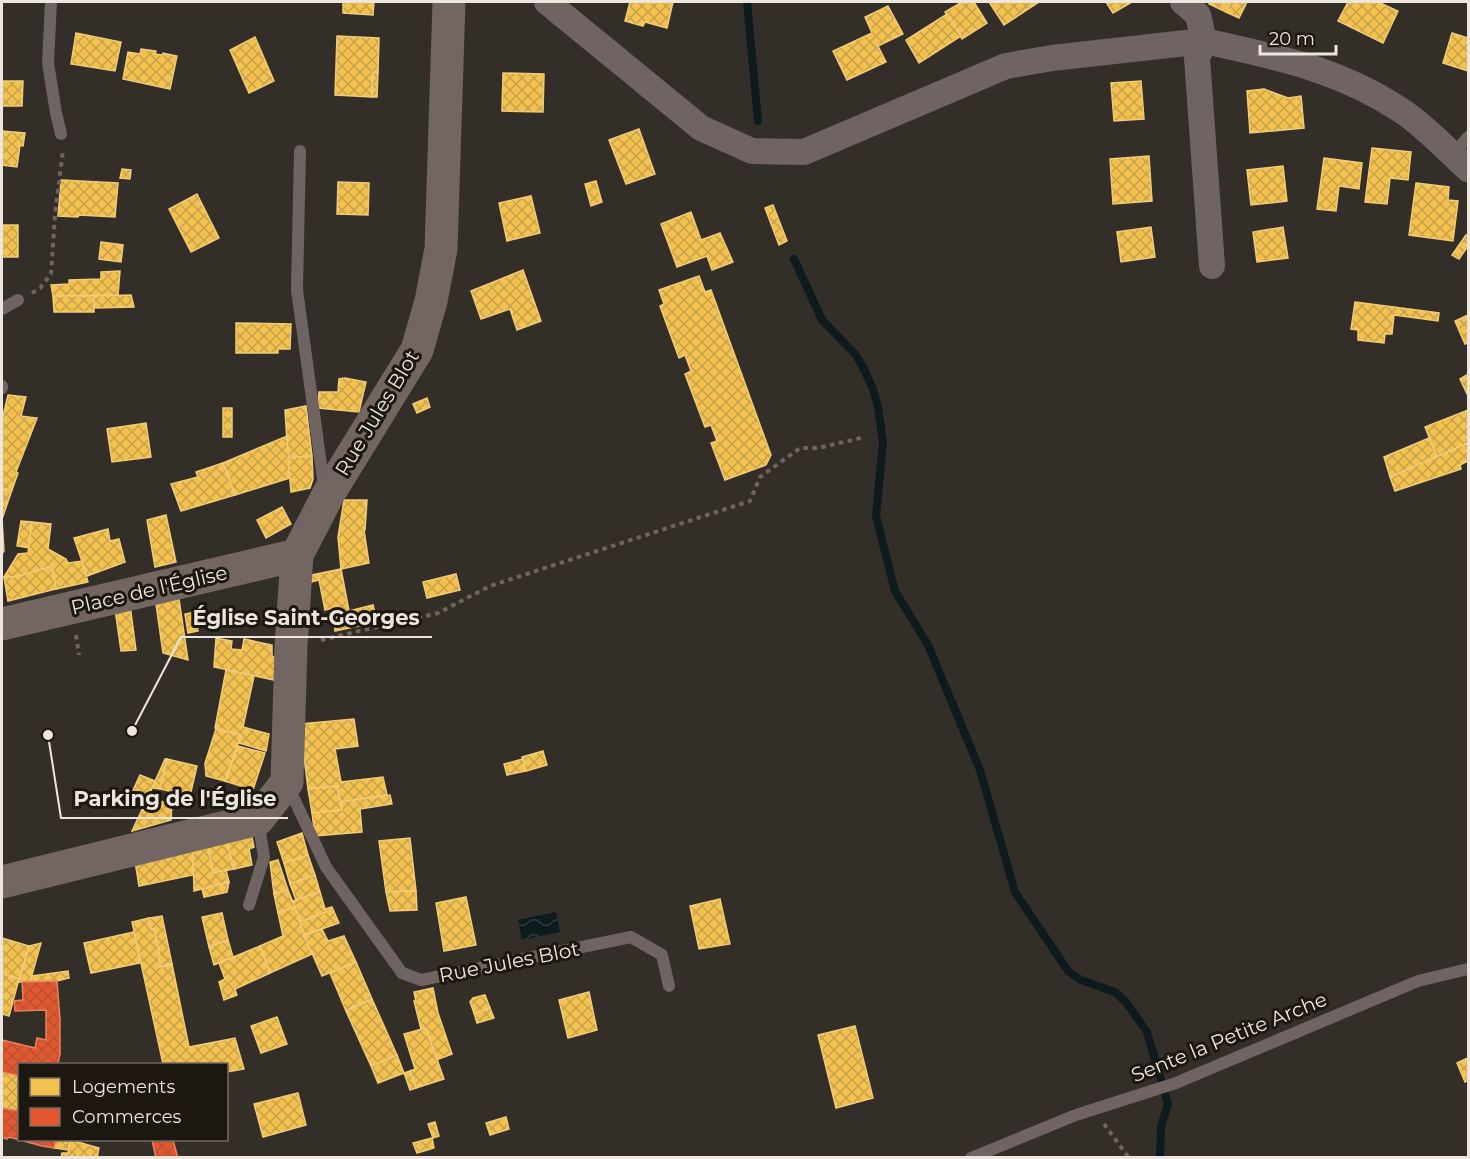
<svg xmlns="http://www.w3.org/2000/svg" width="1470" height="1159" font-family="Montserrat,sans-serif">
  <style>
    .water { fill: url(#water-waves) }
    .homes { fill: url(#homes-cross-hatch); stroke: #f0cc79; stroke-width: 1.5 }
    .shops { fill: url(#shops-cross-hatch); stroke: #e78263; stroke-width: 1.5 }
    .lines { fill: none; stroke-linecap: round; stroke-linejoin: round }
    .stream { stroke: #0d1a1e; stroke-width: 8 }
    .path { stroke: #6e6561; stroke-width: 4; stroke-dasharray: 4.5 4.5; stroke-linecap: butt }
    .lane { stroke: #6f6461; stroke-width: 12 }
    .street { stroke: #6f6461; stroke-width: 26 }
    .secondary { stroke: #736562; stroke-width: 33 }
    .labels { text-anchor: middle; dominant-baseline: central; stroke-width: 6; stroke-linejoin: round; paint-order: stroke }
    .street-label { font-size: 20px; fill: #ede6de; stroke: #1c1811 }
    .leader { fill: none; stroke: #ede6de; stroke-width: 2 }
    .callout-dot { fill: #ede6de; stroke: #1c1811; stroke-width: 2 }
    .callout-label { font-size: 21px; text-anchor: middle; font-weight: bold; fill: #ede6de; stroke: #1c1811; stroke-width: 6; stroke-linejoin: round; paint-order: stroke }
  </style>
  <defs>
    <pattern id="water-waves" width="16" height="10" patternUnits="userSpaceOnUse" patternTransform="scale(1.5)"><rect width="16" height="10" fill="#0d1a1e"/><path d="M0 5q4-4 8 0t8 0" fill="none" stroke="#313b3e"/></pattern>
    <pattern id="homes-cross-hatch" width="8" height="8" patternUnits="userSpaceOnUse" patternTransform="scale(1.5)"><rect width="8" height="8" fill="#f2c14e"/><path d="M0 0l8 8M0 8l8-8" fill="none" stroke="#c7a24b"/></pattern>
    <pattern id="shops-cross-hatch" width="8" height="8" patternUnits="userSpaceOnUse" patternTransform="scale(1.5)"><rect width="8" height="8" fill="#e4572e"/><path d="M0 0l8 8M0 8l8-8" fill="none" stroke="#b55234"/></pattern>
  </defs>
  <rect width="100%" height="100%" fill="#332e27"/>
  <polygon class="water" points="556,912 560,932 522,940 518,920"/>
  <g class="homes">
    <polygon points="343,2 374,2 373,15 343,13"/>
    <polygon points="630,2 673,2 667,28 645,22 643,26 625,21"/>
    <polygon points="962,2 974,2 987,23 962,39 945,12"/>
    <polygon points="989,2 1039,2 1004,25"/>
    <polygon points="1106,2 1132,2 1113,13"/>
    <polygon points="1210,2 1230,2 1226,12 1209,4"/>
    <polygon points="1230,2 1247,2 1239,18 1226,12"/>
    <polygon points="1348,2 1378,2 1398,11 1383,43 1338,21"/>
    <polygon points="888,6 903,34 878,46 886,62 847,80 833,51 872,33 865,17"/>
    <polygon points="947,14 961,36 919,63 906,40"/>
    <polygon points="76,33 121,42 115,71 71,64"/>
    <polygon points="1452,33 1468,38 1468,71 1443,63"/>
    <polygon points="337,36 379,38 378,72 373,72 372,97 335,95"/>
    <polygon points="255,37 274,81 249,93 230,50"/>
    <polygon points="141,49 156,51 155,54 162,55 163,53 177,56 170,89 123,79 128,52 140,54"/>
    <polygon points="373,72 378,72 377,97 372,97"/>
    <polygon points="503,73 544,74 543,112 502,111"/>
    <polygon points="2,81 23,81 22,106 2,106"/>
    <polygon points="1141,81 1144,119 1114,121 1111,83"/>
    <polygon points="1264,89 1288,98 1301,96 1304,128 1250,133 1247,91"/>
    <polygon points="639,129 655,174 626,184 609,140"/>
    <polygon points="2,131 25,133 23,146 20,145 17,167 2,165"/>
    <polygon points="1372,148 1411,152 1408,180 1390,178 1387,204 1365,202"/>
    <polygon points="1149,156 1152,201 1113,204 1110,159"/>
    <polygon points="1324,158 1362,163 1359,189 1339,186 1336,211 1317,209"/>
    <polygon points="1283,166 1287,201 1251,205 1247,170"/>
    <polygon points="122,169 131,170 130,179 120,178"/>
    <polygon points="61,180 118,183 115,217 79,215 78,217 58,216"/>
    <polygon points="596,181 602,202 591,206 585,184"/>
    <polygon points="338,182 369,183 368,215 337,214"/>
    <polygon points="1416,183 1449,187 1448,200 1458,201 1453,241 1409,235"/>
    <polygon points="197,194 219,238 191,252 169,209"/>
    <polygon points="531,196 540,233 507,241 499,203"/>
    <polygon points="773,205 787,241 779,245 765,208"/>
    <polygon points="691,212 701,240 720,233 733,262 712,270 707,256 677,267 661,224"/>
    <rect x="2" y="225" width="16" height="32"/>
    <polygon points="1151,227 1155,257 1121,262 1117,232"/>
    <polygon points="1283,227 1288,258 1257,262 1253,232"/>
    <polygon points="1466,235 1468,236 1468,246 1459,259 1452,255"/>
    <polygon points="101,242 123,245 121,262 99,259"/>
    <polygon points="523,270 541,321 517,330 510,309 481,319 471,291"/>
    <polygon points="120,271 118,295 53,296 51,285 69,284 69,280 101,279 101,272"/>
    <polygon points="699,276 705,292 711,290 771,455 766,465 725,480 711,443 717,441 711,425 705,427 685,374 691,371 685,355 679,358 660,306 664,304 659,290"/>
    <polygon points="131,295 134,307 94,308 94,296"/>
    <polygon points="53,296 94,296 94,312 54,312"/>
    <polygon points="1355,302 1439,313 1438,321 1394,315 1392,334 1385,334 1384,343 1358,340 1358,330 1351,329"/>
    <polygon points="1468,315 1468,343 1465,344 1455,321"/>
    <polygon points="236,323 291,324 290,349 278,349 278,353 236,353"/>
    <polygon points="1468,374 1468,396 1460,379"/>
    <polygon points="345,378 366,382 359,412 318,408 319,392 338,392 339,379"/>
    <polygon points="8,395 26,397 21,416 37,418 16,472 18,473 12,490 2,489 2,420"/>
    <polygon points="427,398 430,407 417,413 413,404"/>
    <polygon points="306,406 312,456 288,458 285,410"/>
    <rect x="223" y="408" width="9" height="29"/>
    <polygon points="1468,410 1468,443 1437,457 1425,427"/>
    <polygon points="146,423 151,457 112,462 107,429"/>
    <polygon points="287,436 290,478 235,495 223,463"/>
    <polygon points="1429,438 1437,457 1390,477 1384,457"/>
    <polygon points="1468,443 1468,461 1460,465 1461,469 1395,491 1390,477"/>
    <polygon points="312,456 313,479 310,488 291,492 288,458"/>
    <polygon points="223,463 235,495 181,511 171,484 198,477 196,472"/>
    <polygon points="2,489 12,490 2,519 4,551 2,554"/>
    <polygon points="344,500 367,500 365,530 364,530 369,563 341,569 338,537"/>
    <polygon points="282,507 291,524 266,538 257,520"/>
    <polygon points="166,515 176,562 155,567 147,520"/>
    <polygon points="21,521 32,522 29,548 17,546"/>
    <polygon points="32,522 51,524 48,549 66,559 68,563 82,561 88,582 56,589 52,566 16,577 4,577 18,554 28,553"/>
    <polygon points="108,529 110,541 119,539 125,562 87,576 74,538"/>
    <polygon points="52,566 56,589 8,601 4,577 16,577"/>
    <polygon points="341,569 349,611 373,605 377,622 335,631 333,608 325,610 319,580 311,582 312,575"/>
    <polygon points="456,574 460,590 427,598 423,582"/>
    <polygon points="178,592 188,660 163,653 155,597"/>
    <polygon points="130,605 136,650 121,651 115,609"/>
    <polygon points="195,612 198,631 188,633 185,614"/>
    <polygon points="216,638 232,641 231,649 242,650 244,639 272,645 272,656 276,658 274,680 214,667"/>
    <polygon points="226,670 254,676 243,727 269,734 266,751 239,743 241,735 215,728"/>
    <polygon points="354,719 358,746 335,749 341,782 383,777 387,795 340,802 337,786 308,789 300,724"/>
    <polygon points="216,729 241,735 225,781 206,776 205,763"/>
    <polygon points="238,746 265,753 253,790 225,781"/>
    <polygon points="543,751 547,765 526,771 522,757"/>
    <polygon points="165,759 167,759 160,789 152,788"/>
    <polygon points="167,759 197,766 190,796 160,789"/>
    <polygon points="523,759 526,771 507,775 504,764"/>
    <polygon points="140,775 155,781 145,805 129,799"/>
    <polygon points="337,786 342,810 312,813 308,789"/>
    <polygon points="390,795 392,804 360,809 362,832 315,836 312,813 342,810 340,802"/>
    <polygon points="146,801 172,802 171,820 132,831"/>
    <polygon points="302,833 308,855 284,863 277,842"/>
    <polygon points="252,837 254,847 249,849 252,865 234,869 227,843"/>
    <polygon points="410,838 416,891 386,892 379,841"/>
    <polygon points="227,843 234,869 213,873 208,847"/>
    <polygon points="208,847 213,873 226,870 229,882 194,891 193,852"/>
    <polygon points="193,848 193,875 139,886 135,861"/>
    <polygon points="308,855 315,875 290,884 284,863"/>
    <polygon points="278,860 288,890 274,894 270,862"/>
    <polygon points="315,875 320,892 296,900 290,884"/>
    <polygon points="229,882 227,892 204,897 202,889"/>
    <polygon points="288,890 295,907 278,913 274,894"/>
    <polygon points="416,891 417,910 390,911 386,892"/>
    <polygon points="320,892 326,912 300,922 293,901"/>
    <polygon points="466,897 476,945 444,951 436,903"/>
    <polygon points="720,899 730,944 699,949 690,906"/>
    <polygon points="295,907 312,954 270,973 260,946 283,936 278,913"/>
    <polygon points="332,907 339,923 304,935 300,922 326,912 325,909"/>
    <polygon points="222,913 228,940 209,947 202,917"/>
    <polygon points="162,916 172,964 160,967 159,958 160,957 154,929 151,929 149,918"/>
    <polygon points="149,918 151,929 154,929 160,957 159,958 160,967 172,964 189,1047 235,1038 244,1069 226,1072 226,1064 163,1064 132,922"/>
    <polygon points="322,929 328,941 344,936 356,962 322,976 304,935"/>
    <polygon points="134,932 140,963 91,973 84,943"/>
    <polygon points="2,938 29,946 19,979 2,974"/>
    <polygon points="228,940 233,957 214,965 209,947"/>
    <polygon points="41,943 30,982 19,982 29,946"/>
    <polygon points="260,946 270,973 235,989 237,995 224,1000 219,982 225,979 219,963"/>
    <polygon points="356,962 372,999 346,1011 330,973"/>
    <polygon points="68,971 69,978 57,981 30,982 32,976"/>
    <polygon points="2,974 19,979 9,1016 2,1014"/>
    <polygon points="433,988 438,1013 452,1054 436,1060 426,1028 421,1029 414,1001 416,1001 414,992"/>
    <polygon points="589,992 597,1030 568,1038 559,1000"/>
    <polygon points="485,995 490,1008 474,1013 470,1002 473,998"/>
    <polygon points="372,999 397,1055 371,1066 346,1011"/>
    <polygon points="490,1008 494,1018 477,1023 474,1013"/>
    <polygon points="277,1017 287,1044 261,1053 251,1026"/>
    <polygon points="855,1026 873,1098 836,1108 818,1035"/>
    <polygon points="426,1028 444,1079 416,1088 410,1071 415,1069 404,1034"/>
    <polygon points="397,1055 404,1073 378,1083 371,1066"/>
    <polygon points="1468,1058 1468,1080 1465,1082 1457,1063"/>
    <polygon points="410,1071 416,1088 410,1090 404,1073"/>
    <polygon points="2,1072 20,1076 18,1111 2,1108"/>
    <polygon points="298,1093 306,1125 263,1137 254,1104"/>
    <polygon points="506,1117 509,1129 490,1135 486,1123"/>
    <polygon points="435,1122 439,1136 433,1138 428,1124"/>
    <polygon points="432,1138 434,1148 417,1153 413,1143"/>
    <polygon points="56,1140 71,1140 68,1150 54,1148"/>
    <polygon points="71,1140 99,1148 97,1158 61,1158 62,1153 68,1153"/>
  </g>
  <g class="shops">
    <polygon points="57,981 60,1019 60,1054 58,1064 20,1064 20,1076 2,1072 2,1040 35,1048 37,1038 46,1040 46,1010 15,1011 14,1001 23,1000 22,982"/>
    <polygon points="2,1108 20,1111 20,1140 56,1140 54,1148 42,1146 9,1137 7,1139 2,1137"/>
    <polygon points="152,1140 173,1140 178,1158 156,1158"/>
  </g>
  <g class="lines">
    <g class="stream">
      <polyline points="747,2 758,121"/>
      <polyline points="794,259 822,320 855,354 863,367 873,389 878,407 883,443 876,516 895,591 928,645 980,770 1015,892 1068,971 1081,980 1115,992 1126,1002 1147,1032 1168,1104 1161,1127 1160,1158"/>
    </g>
    <g class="path">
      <polyline points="32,293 40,288 51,274 55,215 63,150"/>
      <polyline points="76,635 79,655"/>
      <polyline points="321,640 438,613 490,586 750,501 760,477 800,448 818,448 861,438"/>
      <polyline points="1104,1124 1129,1158"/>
    </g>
    <g class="lane">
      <polyline points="51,2 48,63 56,113 61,134"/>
      <polyline points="300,151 297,290 323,479 329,484"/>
      <polyline points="1453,155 1468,137"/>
      <polyline points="2,309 18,300"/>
      <polyline points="2,386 2,388"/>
      <polyline points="288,786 326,867 402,973 421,980 631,937 662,955 669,986"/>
      <polyline points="249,905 264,857 258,820"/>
      <polyline points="971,1158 1076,1115 1176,1083 1418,981 1468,969"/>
    </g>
    <g class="street">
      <polyline points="547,2 701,128 752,151 804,152 1006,66 1052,58 1204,41 1197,58 1212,266"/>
      <path d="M1183,2L1198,15L1204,41C1277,57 1339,69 1402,111C1426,127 1447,150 1468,169"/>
    </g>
    <g class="secondary">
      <polyline points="2,624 297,555"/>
      <polyline points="2,882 258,819 287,782 291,646 297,555 329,493 417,350 431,301 441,249 449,2"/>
    </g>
  </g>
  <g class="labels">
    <g class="street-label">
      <text transform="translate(377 413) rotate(-59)">Rue Jules Blot</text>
      <text transform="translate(149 590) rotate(-13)">Place de l'Église</text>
      <text transform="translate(509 962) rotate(-11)">Rue Jules Blot</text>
      <text transform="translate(1229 1037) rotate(-22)">Sente la Petite Arche</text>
    </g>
  </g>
  <path class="leader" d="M132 731L181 637H432M48 735L61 818H288"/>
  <g class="callout-dot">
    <circle cx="132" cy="731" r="6"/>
    <circle cx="48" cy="735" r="6"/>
  </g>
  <g class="callout-label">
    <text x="306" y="625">Église Saint-Georges</text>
    <text x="175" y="806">Parking de l'Église</text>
  </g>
  <rect width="1470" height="1159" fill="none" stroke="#ede6de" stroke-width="6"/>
  <rect x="18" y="1063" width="210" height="78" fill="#1c1811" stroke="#706a63" stroke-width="1.5"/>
  <rect x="30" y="1078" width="30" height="18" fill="#f2c14e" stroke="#706a63" stroke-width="1.5"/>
  <text x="72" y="1093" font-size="18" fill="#ede6de">Logements</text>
  <rect x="30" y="1108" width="30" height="18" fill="#e4572e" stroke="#706a63" stroke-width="1.5"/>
  <text x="72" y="1123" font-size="18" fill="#ede6de">Commerces</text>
  <path d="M1260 45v9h76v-9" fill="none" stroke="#ede6de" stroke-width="3"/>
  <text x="1269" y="45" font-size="18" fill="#ede6de" stroke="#1c1811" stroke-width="4.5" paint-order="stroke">20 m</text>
</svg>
